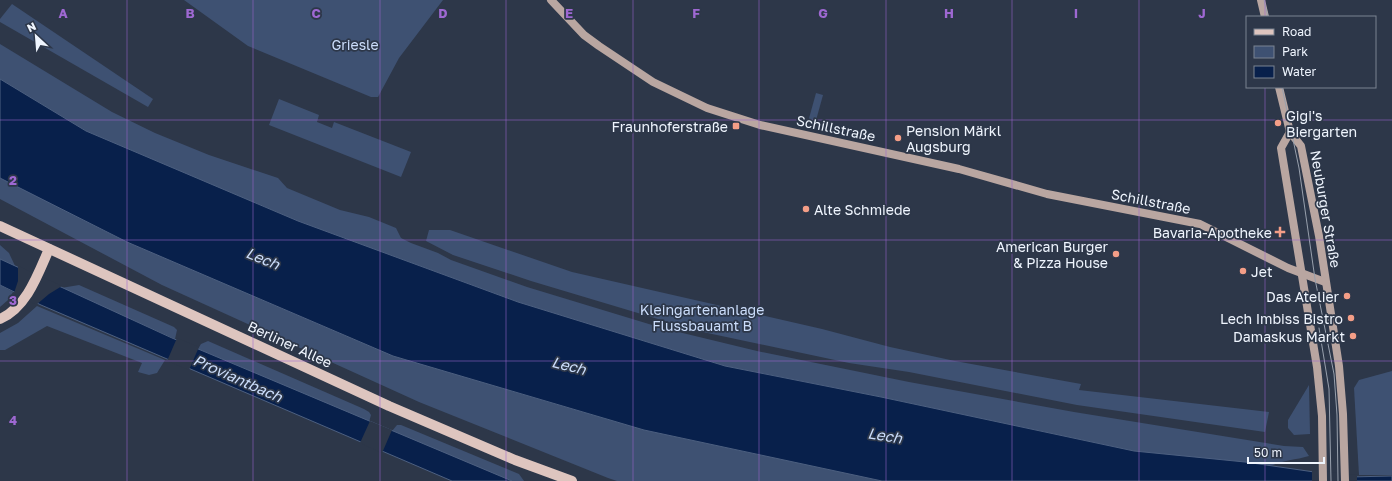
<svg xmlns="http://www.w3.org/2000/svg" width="1392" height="481" font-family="'Golos Text',sans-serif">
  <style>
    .green { fill: #3e5172 }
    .water { fill: #08204b; stroke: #4d6081 }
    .pier { fill: #2d3749 }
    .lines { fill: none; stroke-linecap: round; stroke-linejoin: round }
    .secondary { stroke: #b9a6a1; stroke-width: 8 }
    .primary { stroke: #dec5bf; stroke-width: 10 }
    .tram { stroke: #98a0ad; stroke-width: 1 }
    .grid { fill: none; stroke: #9e68d2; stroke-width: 1; stroke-opacity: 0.55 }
    .poi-dot { fill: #f49e87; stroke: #2d3749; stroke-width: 1.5 }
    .labels { text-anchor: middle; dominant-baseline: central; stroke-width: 3.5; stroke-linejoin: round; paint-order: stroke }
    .park-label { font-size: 14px; fill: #cbddfb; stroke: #2d3749 }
    .poi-label { font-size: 14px; fill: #eff5fe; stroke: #2d3749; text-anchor: end }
    .street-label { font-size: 14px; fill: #eff5fe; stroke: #2d3749 }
    .water-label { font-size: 15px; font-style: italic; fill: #ccdefc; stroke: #2d3749 }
    .grid-label { font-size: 13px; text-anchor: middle; font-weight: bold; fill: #9e68d2; stroke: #2d3749; stroke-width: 3.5; stroke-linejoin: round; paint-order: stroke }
  </style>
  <rect width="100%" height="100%" fill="#2d3749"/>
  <g class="green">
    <polygon points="184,0 443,0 399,58 378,97 371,97 248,46"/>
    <polygon points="12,4 153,99 148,107 0,22 0,19"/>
    <path d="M0,44L112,112L155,133L209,155L278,178L287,188L340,210L369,217L396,228L401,238L411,243L438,253L451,260L527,287L662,328L757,351L909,382L1074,412L1284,446L1303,447L1309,456C1296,460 1283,460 1271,466L1134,451L881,397L725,366L518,302L298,221L86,131L0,79Z"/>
    <polygon points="816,93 823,95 815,124 808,122"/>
    <polygon points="279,99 319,115 317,122 332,128 334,122 411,152 401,177 269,125"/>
    <polygon points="0,178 127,242 393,356 644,430 882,481 617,481 608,478 419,402 162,285 0,199"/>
    <polygon points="429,230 450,230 572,272 822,329 890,347 955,361 1081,384 1079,390 1269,412 1265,432 1077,405 909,372 849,363 698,331 531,281 453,255 426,241"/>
    <polygon points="0,245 9,253 16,268 0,259"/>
    <polygon points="0,285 13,292 8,300 0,307"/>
    <polygon points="79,285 174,327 177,330 175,339 61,288"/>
    <polygon points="37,306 165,360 157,373 149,375 138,372 142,363 47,326 5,350 0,350 0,333 18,323"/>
    <polygon points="208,341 364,409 369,412 371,415 369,422 198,349 201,344"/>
    <polygon points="1392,371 1392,475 1359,475 1354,388 1359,380"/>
    <polygon points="1309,385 1310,434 1294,435 1288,428 1288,420"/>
    <polygon points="397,425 401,425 519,474 524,481 512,481 392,431"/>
  </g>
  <g class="water">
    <polygon points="0,79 86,131 298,221 518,302 725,366 881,397 1134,451 1245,462 1349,477 1392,476 1392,481 882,481 644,430 393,356 127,242 0,178"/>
    <polygon points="0,259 172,338 512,481 452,481 41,305 0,285"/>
  </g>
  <g class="pier">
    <polygon points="18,266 62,286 49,294 36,305 14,293 18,281"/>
    <polygon points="177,338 199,347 189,370 167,361"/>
    <polygon points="370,421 392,430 382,453 360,443"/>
    <polygon points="1312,470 1357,475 1357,481 1312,481"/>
  </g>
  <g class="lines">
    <g class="secondary">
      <polyline points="551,0 584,35 599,46 653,82 707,108 760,125 959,169 1047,194 1200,224 1288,268 1325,282"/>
      <polyline points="1261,0 1265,17"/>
      <polyline points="1279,87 1290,132 1301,146 1319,236 1339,366 1343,414 1345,481"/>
      <polyline points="1290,132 1281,148 1317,367 1322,416 1323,481"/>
    </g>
    <g class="primary">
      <polyline points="0,226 389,406 515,460 572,481"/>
      <path d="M0,319C27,307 38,274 49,249"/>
    </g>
    <g class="tram">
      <polyline points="1264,0 1268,17"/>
      <polyline points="1282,87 1299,168 1315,279 1334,374 1337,415 1338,481"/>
      <polyline points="1319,328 1329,389 1331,481"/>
    </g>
  </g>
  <path class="grid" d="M127,0V481M253,0V481M380,0V481M506,0V481M633,0V481M759,0V481M886,0V481M1012,0V481M1139,0V481M1265,0V17M1265,87V481M0,120H1392M0,240H1392M0,361H1392"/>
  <g class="poi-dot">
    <circle cx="1278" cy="123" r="4"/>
    <rect x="732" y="122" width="8" height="8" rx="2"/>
    <circle cx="898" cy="138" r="4"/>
    <circle cx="806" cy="209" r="4"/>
    <path d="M1278 226h4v4h4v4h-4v4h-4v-4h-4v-4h4z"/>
    <circle cx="1116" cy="254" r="4"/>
    <circle cx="1243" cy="271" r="4"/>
    <circle cx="1347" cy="296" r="4"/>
    <circle cx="1351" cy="318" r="4"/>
    <circle cx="1353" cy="336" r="4"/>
  </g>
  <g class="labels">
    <g class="park-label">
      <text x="355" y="44">Griesle</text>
      <text x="702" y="309">Kleingartenanlage<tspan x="702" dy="16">Flussbauamt B</tspan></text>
    </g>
    <g class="poi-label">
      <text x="1286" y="115" text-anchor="start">Gigi's<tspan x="1286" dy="16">Biergarten</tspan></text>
      <text x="728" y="126">Fraunhoferstraße</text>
      <text x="906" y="130" text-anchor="start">Pension Märkl<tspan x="906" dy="16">Augsburg</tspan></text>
      <text x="814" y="209" text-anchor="start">Alte Schmiede</text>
      <text x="1272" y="232">Bavaria-Apotheke</text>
      <text x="1108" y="246">American Burger<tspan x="1108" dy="16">&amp; Pizza House</tspan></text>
      <text x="1251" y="271" text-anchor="start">Jet</text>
      <text x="1339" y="296">Das Atelier</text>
      <text x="1343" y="318">Lech Imbiss Bistro</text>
      <text x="1345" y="336">Damaskus Markt</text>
    </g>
    <g class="street-label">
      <text transform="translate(836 128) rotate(12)">Schillstraße</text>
      <text transform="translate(1151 201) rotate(11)">Schillstraße</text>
      <text transform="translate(1326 209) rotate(80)">Neuburger Straße</text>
      <text transform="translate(290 344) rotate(25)">Berliner Allee</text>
    </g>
    <g class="water-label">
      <text transform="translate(263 258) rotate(22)">Lech</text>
      <text transform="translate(569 365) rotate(14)">Lech</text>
      <text transform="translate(238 378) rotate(24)">Proviantbach</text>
      <text transform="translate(885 435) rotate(9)">Lech</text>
    </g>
  </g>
  <g class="grid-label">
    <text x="63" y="18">A</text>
    <text x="190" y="18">B</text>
    <text x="316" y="18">C</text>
    <text x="443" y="18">D</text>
    <text x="569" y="18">E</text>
    <text x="696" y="18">F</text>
    <text x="823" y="18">G</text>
    <text x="949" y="18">H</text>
    <text x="1076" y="18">I</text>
    <text x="1202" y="18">J</text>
    <text x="13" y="185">2</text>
    <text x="13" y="305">3</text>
    <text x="13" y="425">4</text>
  </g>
  <rect x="1246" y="16" width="130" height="72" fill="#2d3749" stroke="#7b8391"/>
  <rect x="1254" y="29" width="20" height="6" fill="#dec5bf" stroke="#7b8391"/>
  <text x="1282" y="36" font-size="12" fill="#eff5fe">Road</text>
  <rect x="1254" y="46" width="20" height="12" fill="#3e5172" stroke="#7b8391"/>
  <text x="1282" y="56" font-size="12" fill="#eff5fe">Park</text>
  <rect x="1254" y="66" width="20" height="12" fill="#08204b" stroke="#7b8391"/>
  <text x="1282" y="76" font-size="12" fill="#eff5fe">Water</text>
  <g transform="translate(36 36) rotate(334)" stroke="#2d3749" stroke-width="3" paint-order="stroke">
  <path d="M0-3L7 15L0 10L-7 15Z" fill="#eff5fe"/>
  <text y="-6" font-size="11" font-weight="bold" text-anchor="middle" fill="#eff5fe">N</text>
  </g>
  <path d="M1248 457v6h76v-6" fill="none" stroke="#eff5fe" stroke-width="2"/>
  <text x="1254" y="457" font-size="12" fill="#eff5fe" stroke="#2d3749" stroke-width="3" paint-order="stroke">50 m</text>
</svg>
